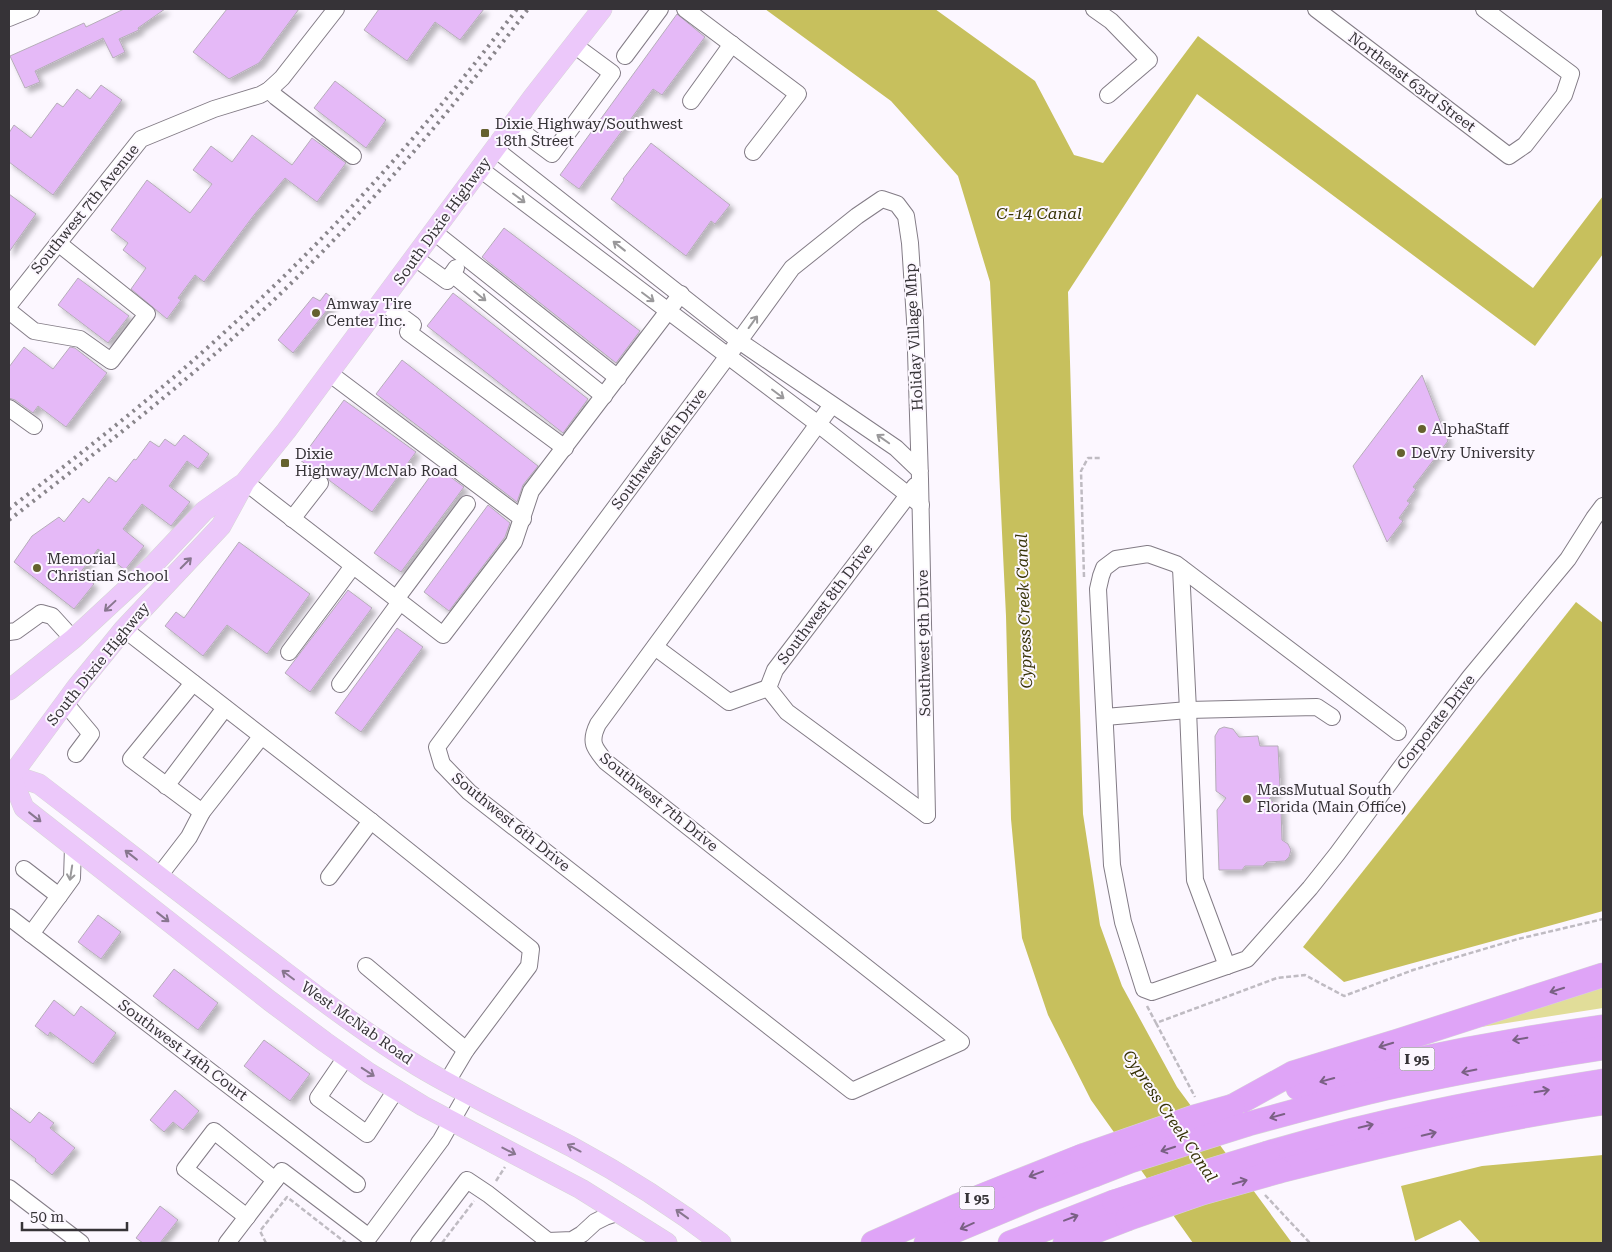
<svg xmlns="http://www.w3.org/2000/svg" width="1612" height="1252" font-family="'Roboto Serif',serif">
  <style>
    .green { fill: #e1dd99 }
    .forest { fill: #c9c25f }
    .water { fill: #c7c05d }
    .building { fill: #e5b9f7; stroke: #b5adb8; filter: url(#shadow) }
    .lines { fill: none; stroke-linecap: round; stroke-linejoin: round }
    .minor-casing { stroke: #837c86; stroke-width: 18 }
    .major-casing { stroke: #d7d6d7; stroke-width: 21 }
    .highway-casing { stroke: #d7d6d7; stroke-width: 25 }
    .path { stroke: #bfbbc2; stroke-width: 2.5; stroke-dasharray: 5 2.5; stroke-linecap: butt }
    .minor { stroke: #fff; stroke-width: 16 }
    .major { stroke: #ecc8fa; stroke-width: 20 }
    .highway { stroke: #dfa4f7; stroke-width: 24 }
    .rail { stroke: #89858b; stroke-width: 4; stroke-dasharray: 2.5 5; stroke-linecap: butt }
    .highway-bridge-casing { stroke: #d7d6d7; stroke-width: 25; stroke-linecap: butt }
    .highway-bridge { stroke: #dfa4f7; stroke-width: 24 }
    .oneway { stroke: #9a999b }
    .oneway2 { stroke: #88768f }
    .oneway3 { stroke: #7a6084 }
    .poi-dot { fill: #65612e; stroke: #fcf7ff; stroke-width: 2 }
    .labels { text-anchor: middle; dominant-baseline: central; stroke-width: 4; stroke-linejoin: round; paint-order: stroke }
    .shield { fill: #fcf7ff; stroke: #716e73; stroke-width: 1 }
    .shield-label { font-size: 14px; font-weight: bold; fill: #363337 }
    .street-label { font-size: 15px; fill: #363337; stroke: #fcf7ff }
    .poi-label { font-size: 15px; fill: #363337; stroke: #fcf7ff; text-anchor: start }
    .water-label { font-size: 16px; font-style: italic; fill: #373308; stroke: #fcf7ff }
  </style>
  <defs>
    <filter id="shadow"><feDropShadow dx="4.5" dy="4.5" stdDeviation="2.5" flood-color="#0004"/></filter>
  </defs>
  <rect width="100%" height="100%" fill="#fcf7ff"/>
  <polygon class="green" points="1603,985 1603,1008 1481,1027 1480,1023"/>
  <polygon class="forest" points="1603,1155 1603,1243 1481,1243 1460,1220 1415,1241 1401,1186 1482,1166"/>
  <g class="water">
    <polygon points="765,9 935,9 1035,81 1074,155 1103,163 1198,36 1533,288 1603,196 1603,254 1535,346 1197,94 1068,292 1083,814 1100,925 1122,986 1177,1087 1292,1243 1193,1243 1091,1100 1048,1015 1022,938 1011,819 1006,616 990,282 958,176 891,101"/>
    <polygon points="1576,602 1603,623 1603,911 1344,982 1303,947"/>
  </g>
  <g class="building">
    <polygon points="124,9 165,9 138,28 139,30 119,39 125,52 113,58 103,38 35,71 40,82 25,88 10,56 84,23 86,27"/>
    <polygon points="227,9 299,9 259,63 229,79 193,52"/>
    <polygon points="379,9 484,9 460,40 435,22 407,61 364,30"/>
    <polygon points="677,14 705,37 662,95 653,89 579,189 560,175"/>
    <polygon points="335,81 386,120 366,148 314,108"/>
    <polygon points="101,85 122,100 53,195 9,162 9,133 14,125 31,138 57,103 63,107 77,89 90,99"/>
    <polygon points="252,135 292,165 312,138 346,163 317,202 285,178 254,215 204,282 195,275 178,298 181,300 167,319 131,289 146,268 123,250 128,243 111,230 147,180 190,213 212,184 193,170 211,146 232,162"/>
    <polygon points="651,143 730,205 715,224 711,221 686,256 611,199 624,180 623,179"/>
    <polygon points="9,194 36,214 9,252"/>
    <polygon points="504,228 640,331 616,363 482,257"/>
    <polygon points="78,278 129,316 108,343 58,305"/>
    <polygon points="326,293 335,300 293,353 278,340 313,297 320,301"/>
    <polygon points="453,293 588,399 563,433 427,326"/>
    <polygon points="24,347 53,369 70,347 75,348 107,373 66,427 38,406 33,413 15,400 9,398 9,367"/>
    <polygon points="402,360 538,466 523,485 517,502 376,394"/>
    <polygon points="1422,375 1448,441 1413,487 1416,489 1407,501 1410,503 1399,518 1403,521 1387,542 1353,466"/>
    <polygon points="344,400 416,452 372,512 330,481 326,475 318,473 300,460"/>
    <polygon points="184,435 209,454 198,469 187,461 169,486 190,502 171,526 142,504 123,529 144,546 125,570 98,549 80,573 94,584 74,609 14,562 32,536 59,517 64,522 83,498 89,503 109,477 116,482 134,459 136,460 150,441 159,447 165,439 175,446"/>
    <polygon points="437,467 464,487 401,572 374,553"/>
    <polygon points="488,505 510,523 505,537 449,611 424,592"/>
    <polygon points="239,542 310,594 267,654 227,625 203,656 165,626 176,612 184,618"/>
    <polygon points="348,590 372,608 310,692 285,673"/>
    <polygon points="397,628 423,647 361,732 335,713"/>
    <polygon points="1224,727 1233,729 1239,737 1258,736 1260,746 1278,746 1280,788 1269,799 1281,808 1282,840 1288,844 1291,850 1289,857 1285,861 1267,862 1263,866 1245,866 1242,870 1219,870 1217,810 1226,798 1216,791 1215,736 1219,729"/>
    <polygon points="98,915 121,932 101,959 78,942"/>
    <polygon points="174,969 218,1003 198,1030 153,996"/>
    <polygon points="54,1000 74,1016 81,1006 116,1033 93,1064 50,1032 48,1036 35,1026"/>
    <polygon points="264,1040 310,1074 290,1101 244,1066"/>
    <polygon points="175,1090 199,1111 183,1130 173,1122 164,1132 150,1120"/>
    <polygon points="9,1107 30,1123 39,1112 54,1123 50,1128 75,1148 52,1175 35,1161 36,1159 9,1138"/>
    <polygon points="160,1206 178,1220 160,1243 143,1243 136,1238"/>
  </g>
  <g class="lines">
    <defs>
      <g id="minor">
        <polyline points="685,9 798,94 753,152"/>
        <polyline points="1094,9 1111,21 1149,60 1108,95"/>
        <polyline points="1316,9 1509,156 1525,145 1564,95 1571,74 1484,9"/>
        <polyline points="9,18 31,9"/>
        <polyline points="625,56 660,9"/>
        <polyline points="269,90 276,97 353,156"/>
        <polyline points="691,101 732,44"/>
        <polyline points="513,125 552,154 612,73 574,45"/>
        <path d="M495,149L739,341L437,747L442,764L469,792L852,1091L961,1042L606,762C594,748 589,742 598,724L832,405"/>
        <polyline points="480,169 818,424 921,505"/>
        <polyline points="434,232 618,378"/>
        <polyline points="415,258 447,281 456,268"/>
        <polyline points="452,274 604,396"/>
        <polyline points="382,302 413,325 408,332 565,448"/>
        <polyline points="9,305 141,139 214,109 260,95 269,90 282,78 336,9"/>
        <polyline points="9,311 34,331 80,339 111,361 147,314 58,243"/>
        <polyline points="329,373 523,519"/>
        <polyline points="9,408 34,426"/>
        <polyline points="920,471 896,448 739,341 792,268 857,216 882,199 897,204 906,216 910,243 915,320 920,479 927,815"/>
        <polyline points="245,482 443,635 514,542 531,491 681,294"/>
        <polyline points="915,486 775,670 768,688 787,712 927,815"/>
        <polyline points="292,519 320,483"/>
        <polyline points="1181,568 1188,710 1195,880 1227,966"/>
        <polyline points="396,599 467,504"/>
        <polyline points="124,629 371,821 531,949 529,966 466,1050 447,1082"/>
        <polyline points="9,632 16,631 41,613 52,616 73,639"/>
        <polyline points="655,647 729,702 768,688"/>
        <polyline points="289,652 353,566"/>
        <polyline points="193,683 131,759 202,812"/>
        <polyline points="340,684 400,602"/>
        <polyline points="65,703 91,734 76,754"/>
        <polyline points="1105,717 1188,710 1317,707 1332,717"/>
        <polyline points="1398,732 1176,564 1148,554 1116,559 1104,568 1101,576 1098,589 1112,865 1123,922 1144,989 1152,992 1247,959 1310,888 1337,854 1402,766 1470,677 1568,559 1594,518 1603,506"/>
        <polyline points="166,786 225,708"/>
        <polyline points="24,869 59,896 31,934"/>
        <polyline points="159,876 189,837 202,812 261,737"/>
        <polyline points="329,877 371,821"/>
        <polyline points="59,896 72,878 73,847"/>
        <polyline points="9,917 357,1184"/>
        <polyline points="366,966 466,1050"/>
        <polyline points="346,1057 318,1098 367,1134 396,1090"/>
        <polyline points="9,1188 81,1243"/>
        <polyline points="247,1217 185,1169 214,1131 275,1180"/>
        <polyline points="548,1241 572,1240 582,1234 595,1222 605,1217 620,1212"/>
        <polyline points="227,1243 282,1171 369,1237 441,1140 467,1094"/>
        <polyline points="419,1243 467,1180 488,1194 548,1241 546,1243"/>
      </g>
      <g id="major">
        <polyline points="9,690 73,639 154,564 204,511 241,485"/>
        <path d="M9,774L39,784C116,843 192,902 269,960C318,997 366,1034 418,1066C468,1096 521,1120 572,1147C624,1175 674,1207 721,1243"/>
        <polyline points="11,776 24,808 270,1001 325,1042 369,1073 423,1106 581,1189 667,1243"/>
        <polyline points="9,779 76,688 124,629 221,526 245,482 286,431 533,97 602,9"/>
      </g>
      <g id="highway">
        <path d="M1298,1088C1398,1061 1500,1041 1603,1027"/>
        <polyline points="1233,1106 1293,1073 1398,1041 1603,975"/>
        <path d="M1248,1124C1288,1113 1328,1102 1369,1092C1446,1074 1525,1060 1603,1048"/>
        <path d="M1268,1153C1378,1120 1490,1099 1603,1081"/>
        <path d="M1280,1171C1387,1143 1494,1119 1603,1103"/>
        <polyline points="873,1243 959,1205 1082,1156"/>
        <polyline points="926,1243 1036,1197 1094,1175"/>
        <polyline points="1010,1243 1114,1202"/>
        <polyline points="1065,1243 1127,1219"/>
      </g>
    </defs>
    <use href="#minor" class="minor-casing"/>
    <use href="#major" class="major-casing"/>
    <use href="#highway" class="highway-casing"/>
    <g class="path">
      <polyline points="1084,577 1081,471 1088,458 1101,458"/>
      <polyline points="1147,1006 1156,1023 1277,978 1305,975 1344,996 1413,970 1518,939 1603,919"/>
      <polyline points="1156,1023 1195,1097"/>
      <polyline points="496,1181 505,1167"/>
      <polyline points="1265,1195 1310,1243"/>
      <polyline points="266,1243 260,1231 287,1197 346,1243"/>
      <polyline points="442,1243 474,1201"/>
    </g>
    <use href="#minor" class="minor"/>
    <use href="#major" class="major"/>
    <use href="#highway" class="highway"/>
    <g class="rail">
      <path d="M9,509C84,451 159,393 228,329C335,232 430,124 517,9"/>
      <path d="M9,520C85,461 162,402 234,337C343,239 440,126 528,9"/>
    </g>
    <defs>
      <g id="highway-bridge">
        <polyline points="1082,1156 1194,1117 1233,1106"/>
        <polyline points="1094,1175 1130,1161 1248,1124"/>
        <polyline points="1114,1202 1189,1177 1268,1153"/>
        <polyline points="1127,1219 1202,1193 1280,1171"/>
      </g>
    </defs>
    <use href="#highway-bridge" class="highway-bridge-casing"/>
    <use href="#highway-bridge" class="highway-bridge"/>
  </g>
  <defs><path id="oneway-shaft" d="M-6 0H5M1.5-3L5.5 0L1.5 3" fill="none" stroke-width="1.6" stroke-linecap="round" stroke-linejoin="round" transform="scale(1.25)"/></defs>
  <g class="oneway">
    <use href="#oneway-shaft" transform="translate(519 198) rotate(37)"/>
    <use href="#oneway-shaft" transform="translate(619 246) rotate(-142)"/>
    <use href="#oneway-shaft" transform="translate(480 296) rotate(39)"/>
    <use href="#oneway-shaft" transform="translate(648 297) rotate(37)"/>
    <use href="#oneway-shaft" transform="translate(753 322) rotate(-54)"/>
    <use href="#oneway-shaft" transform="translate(778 394) rotate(37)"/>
    <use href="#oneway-shaft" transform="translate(883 439) rotate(-145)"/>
    <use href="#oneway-shaft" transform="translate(71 873) rotate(99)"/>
  </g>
  <g class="oneway2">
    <use href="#oneway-shaft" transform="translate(186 563) rotate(-45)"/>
    <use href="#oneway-shaft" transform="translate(110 606) rotate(137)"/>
    <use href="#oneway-shaft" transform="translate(35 817) rotate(38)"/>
    <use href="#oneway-shaft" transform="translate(131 855) rotate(-142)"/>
    <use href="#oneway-shaft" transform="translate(163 917) rotate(38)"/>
    <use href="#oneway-shaft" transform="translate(288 975) rotate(-143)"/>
    <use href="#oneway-shaft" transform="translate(368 1072) rotate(33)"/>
    <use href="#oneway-shaft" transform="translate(574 1148) rotate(-152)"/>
    <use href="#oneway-shaft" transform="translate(509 1151) rotate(27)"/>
    <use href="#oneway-shaft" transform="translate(682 1214) rotate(-144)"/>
  </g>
  <g class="oneway3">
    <use href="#oneway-shaft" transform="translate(1557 990) rotate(162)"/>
    <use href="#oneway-shaft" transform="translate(1520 1039) rotate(170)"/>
    <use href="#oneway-shaft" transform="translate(1386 1045) rotate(163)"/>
    <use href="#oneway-shaft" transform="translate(1469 1071) rotate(169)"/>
    <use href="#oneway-shaft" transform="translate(1327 1080) rotate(165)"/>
    <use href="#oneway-shaft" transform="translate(1542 1091) rotate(-9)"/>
    <use href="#oneway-shaft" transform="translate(1277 1116) rotate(165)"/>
    <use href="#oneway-shaft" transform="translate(1366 1126) rotate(-13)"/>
    <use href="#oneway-shaft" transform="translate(1429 1134) rotate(-13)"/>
    <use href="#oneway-shaft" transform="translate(1168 1149) rotate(162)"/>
    <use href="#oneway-shaft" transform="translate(1036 1174) rotate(159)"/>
    <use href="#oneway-shaft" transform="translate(1240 1182) rotate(-16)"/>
    <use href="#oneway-shaft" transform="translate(1071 1218) rotate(-21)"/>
    <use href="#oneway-shaft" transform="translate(967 1226) rotate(156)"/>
  </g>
  <g class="poi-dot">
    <rect x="480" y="128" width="10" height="10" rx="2.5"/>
    <circle cx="316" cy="313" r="5"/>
    <circle cx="1422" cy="429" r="5"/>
    <circle cx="1401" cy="453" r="5"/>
    <rect x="280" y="458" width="10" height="10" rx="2.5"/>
    <circle cx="37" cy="568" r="5"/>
    <circle cx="1247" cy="799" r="5"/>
  </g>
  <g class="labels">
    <g class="shield">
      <rect x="1399.5" y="1047.5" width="35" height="23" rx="4"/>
      <rect x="959.5" y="1186.5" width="35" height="23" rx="4"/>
    </g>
    <g class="shield-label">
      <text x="1417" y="1059">I 95</text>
      <text x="977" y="1198">I 95</text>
    </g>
    <g class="street-label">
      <text transform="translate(1412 82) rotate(37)">Northeast 63rd Street</text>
      <text transform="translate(85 209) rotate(-51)">Southwest 7th Avenue</text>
      <text transform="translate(442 221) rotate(-54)">South Dixie Highway</text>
      <text transform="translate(914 337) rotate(-93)">Holiday Village Mhp</text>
      <text transform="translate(659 449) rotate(-53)">Southwest 6th Drive</text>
      <text transform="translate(825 604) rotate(-53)">Southwest 8th Drive</text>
      <text transform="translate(924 643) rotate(-91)">Southwest 9th Drive</text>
      <text transform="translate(98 664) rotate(-51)">South Dixie Highway</text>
      <text transform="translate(1436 722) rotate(-52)">Corporate Drive</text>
      <text transform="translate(659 802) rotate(39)">Southwest 7th Drive</text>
      <text transform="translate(511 822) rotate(39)">Southwest 6th Drive</text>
      <text transform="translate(357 1023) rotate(35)">West McNab Road</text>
      <text transform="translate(183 1050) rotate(37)">Southwest 14th Court</text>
    </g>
    <g class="poi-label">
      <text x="495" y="124">Dixie Highway/Southwest<tspan x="495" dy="17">18th Street</tspan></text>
      <text x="326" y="304">Amway Tire<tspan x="326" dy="17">Center Inc.</tspan></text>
      <text x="1432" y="429">AlphaStaff</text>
      <text x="1411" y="453">DeVry University</text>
      <text x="295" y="454">Dixie<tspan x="295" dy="17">Highway/McNab Road</tspan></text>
      <text x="47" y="559">Memorial<tspan x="47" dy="17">Christian School</tspan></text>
      <text x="1257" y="790">MassMutual South<tspan x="1257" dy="17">Florida (Main Office)</tspan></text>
    </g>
    <g class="water-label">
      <text x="1039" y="213">C-14 Canal</text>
      <text transform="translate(1024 611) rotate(-92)">Cypress Creek Canal</text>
      <text transform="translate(1170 1116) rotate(56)">Cypress Creek Canal</text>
    </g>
  </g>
  <rect width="1612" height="1252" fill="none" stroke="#363337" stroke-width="20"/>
  <path d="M22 1222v8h105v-8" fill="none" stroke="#363337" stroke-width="2.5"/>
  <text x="30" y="1222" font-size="15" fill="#363337" stroke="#fcf7ff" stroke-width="4" paint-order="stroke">50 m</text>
</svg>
